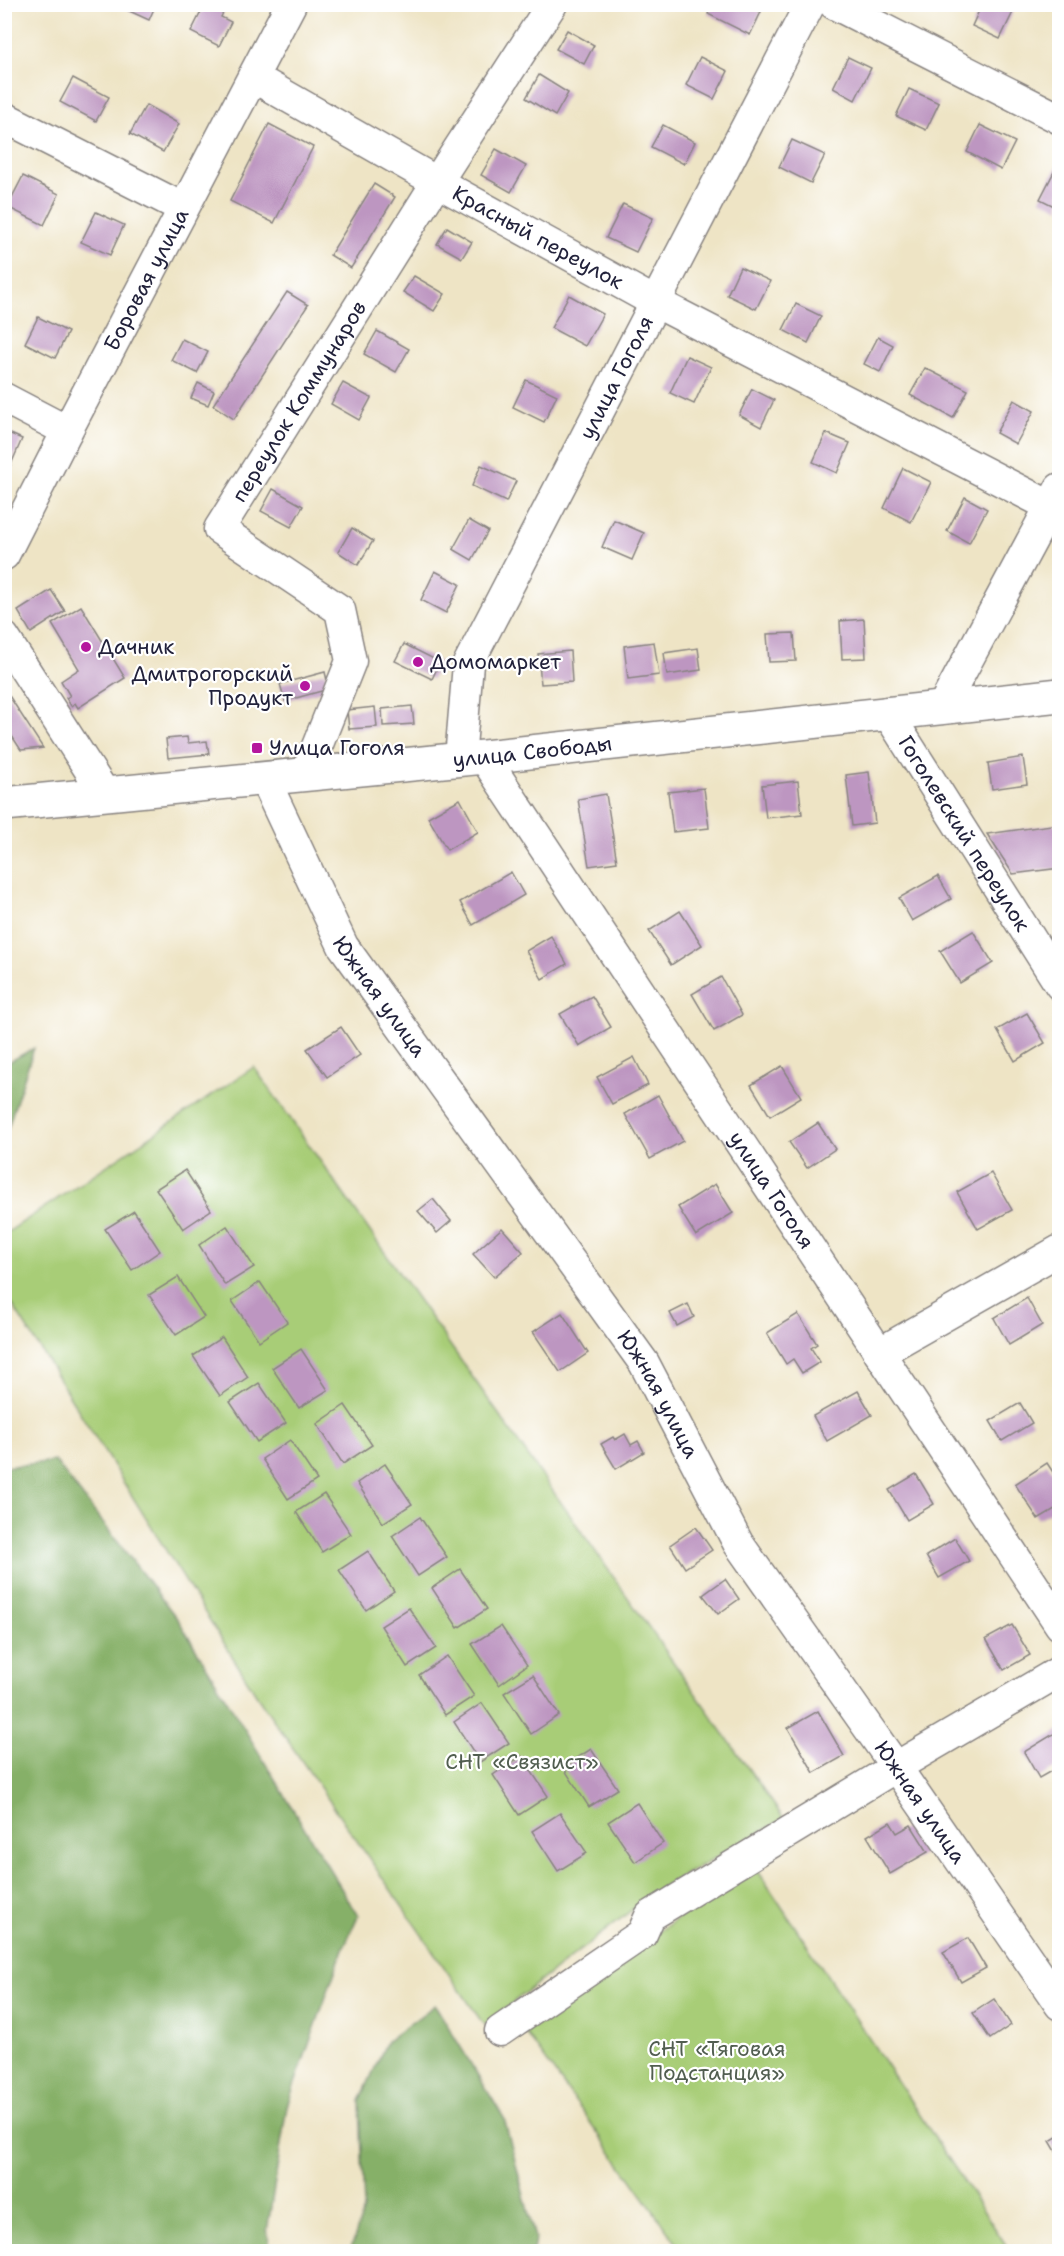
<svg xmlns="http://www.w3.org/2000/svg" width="1064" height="2256" font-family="'Shantell Sans',sans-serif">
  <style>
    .green { fill: #a8cd77; stroke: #657859; stroke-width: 1.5 }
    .forest { fill: #86b068; stroke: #546952; stroke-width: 1.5 }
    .building { fill: #bd96c1 }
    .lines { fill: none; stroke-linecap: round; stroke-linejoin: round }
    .minor-casing { stroke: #888380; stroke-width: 33 }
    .major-casing { stroke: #888380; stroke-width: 36 }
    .minor { stroke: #fff; stroke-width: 30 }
    .major { stroke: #fff; stroke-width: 33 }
    .poi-dot { fill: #b5179e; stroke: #fff; stroke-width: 2 }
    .labels { text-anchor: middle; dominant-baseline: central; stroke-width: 4.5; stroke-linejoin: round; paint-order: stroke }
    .street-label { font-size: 21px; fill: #22223b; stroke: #fff }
    .poi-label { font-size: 21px; fill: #22223b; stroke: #fff; text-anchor: start }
    .park-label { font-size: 21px; fill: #515e50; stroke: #fff }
  </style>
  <rect width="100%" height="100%" fill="#fff"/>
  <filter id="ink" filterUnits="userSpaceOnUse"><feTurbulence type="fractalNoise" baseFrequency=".0167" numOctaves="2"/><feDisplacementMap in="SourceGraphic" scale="12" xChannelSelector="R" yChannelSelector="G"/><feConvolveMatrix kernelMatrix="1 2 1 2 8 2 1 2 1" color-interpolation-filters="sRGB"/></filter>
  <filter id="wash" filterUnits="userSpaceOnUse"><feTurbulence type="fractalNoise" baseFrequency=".008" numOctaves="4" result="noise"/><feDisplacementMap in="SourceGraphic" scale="24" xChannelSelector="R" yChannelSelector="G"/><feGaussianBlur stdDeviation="1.35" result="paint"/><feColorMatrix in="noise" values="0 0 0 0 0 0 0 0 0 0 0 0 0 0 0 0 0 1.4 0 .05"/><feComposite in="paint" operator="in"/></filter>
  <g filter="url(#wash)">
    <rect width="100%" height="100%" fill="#eee4c5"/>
    <g class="green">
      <polygon points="254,1067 784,1819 659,1889 484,2025 257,1696 5,1293 5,1234"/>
      <polygon points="754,1865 1010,2251 682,2251 522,2027"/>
    </g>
    <g class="forest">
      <polygon points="34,1048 5,1136 5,1064"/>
      <polygon points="55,1461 179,1621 358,1916 343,1949 287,2106 267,2232 271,2251 5,2251 5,1467"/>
      <polygon points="435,2005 504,2118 535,2238 533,2251 350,2251 364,2210 360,2101 387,2041"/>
    </g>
    <g id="blocks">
      <g class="building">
        <polygon points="127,4 156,4 149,20 125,9"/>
        <polygon points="205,4 214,4 225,9 221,17 231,22 219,46 191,32"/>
        <polygon points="712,4 745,4 761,12 750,35 708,14"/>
        <polygon points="982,4 1008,4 1015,8 1000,39 972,26"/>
        <polygon points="567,30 594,45 584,64 556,49"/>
        <polygon points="700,57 728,71 714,99 686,85"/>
        <polygon points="848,57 871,68 855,100 833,88"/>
        <polygon points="539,75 568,93 555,116 526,98"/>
        <polygon points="73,78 109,97 96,121 60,102"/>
        <polygon points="909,89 939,103 926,130 896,116"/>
        <polygon points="146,105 179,124 163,152 130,134"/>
        <polygon points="269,124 313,147 274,223 230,201"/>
        <polygon points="663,125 695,142 684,164 651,147"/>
        <polygon points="980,125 1015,142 1001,170 967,152"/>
        <polygon points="792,140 825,155 811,183 779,167"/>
        <polygon points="496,149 526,166 511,192 481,175"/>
        <polygon points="1058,164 1060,165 1060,209 1040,199"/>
        <polygon points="23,176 59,194 44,225 7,207"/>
        <polygon points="374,184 395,197 351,268 330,255"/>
        <polygon points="623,204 653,218 636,252 606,238"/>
        <polygon points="96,212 124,225 110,255 81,242"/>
        <polygon points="447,227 472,242 462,258 437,244"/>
        <polygon points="740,267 770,281 756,309 727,295"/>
        <polygon points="414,276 445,294 434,311 403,292"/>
        <polygon points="287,292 308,305 234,419 213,405"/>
        <polygon points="569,295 603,314 585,346 551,328"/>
        <polygon points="796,304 821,316 808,343 783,330"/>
        <polygon points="38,317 68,332 55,358 25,343"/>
        <polygon points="377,331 409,349 396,372 364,354"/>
        <polygon points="878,337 893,345 880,372 864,364"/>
        <polygon points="182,339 208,352 197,373 171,360"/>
        <polygon points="687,356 711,367 694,404 670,393"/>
        <polygon points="925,368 968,390 953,418 910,395"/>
        <polygon points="526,380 557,395 544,422 513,407"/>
        <polygon points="198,383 214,391 208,405 191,398"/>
        <polygon points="343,383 371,398 359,420 331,404"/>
        <polygon points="752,389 774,400 761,427 739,415"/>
        <polygon points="1014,400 1034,411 1016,444 996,433"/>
        <polygon points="4,431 22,439 6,476 4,475"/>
        <polygon points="826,433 850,443 837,473 813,462"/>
        <polygon points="481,465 516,481 506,502 472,486"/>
        <polygon points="903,468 931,482 911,522 884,508"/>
        <polygon points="273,489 303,506 291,527 261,511"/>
        <polygon points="965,497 987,509 969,543 947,531"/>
        <polygon points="469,520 488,531 472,560 453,549"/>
        <polygon points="614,520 644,533 632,560 602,547"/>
        <polygon points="352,528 373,541 358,565 338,552"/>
        <polygon points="435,571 460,584 446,613 421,600"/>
        <polygon points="51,590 65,611 31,633 18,611"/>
        <polygon points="81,606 125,678 78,708 75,703 71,706 66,698 70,696 61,681 79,669 52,624"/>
        <polygon points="864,619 866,658 842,659 840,621"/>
        <polygon points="794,633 796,661 769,662 767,634"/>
        <polygon points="654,642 659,675 628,679 624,646"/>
        <polygon points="404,644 440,662 432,679 395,661"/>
        <polygon points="698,648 701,670 667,675 664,653"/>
        <polygon points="570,651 572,682 541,684 538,654"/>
        <polygon points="325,672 329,689 285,701 280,684"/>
        <polygon points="4,688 43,748 21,750 4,724"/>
        <polygon points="412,706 414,724 383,726 382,709"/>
        <polygon points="375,707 377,727 349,729 347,710"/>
        <polygon points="187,737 188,743 207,741 209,754 168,758 166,739"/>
        <polygon points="1023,757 1027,784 992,789 988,763"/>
        <polygon points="869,772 875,823 852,826 846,775"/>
        <polygon points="798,781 802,814 766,818 762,785"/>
        <polygon points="704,788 709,828 673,832 668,792"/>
        <polygon points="606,794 617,862 589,866 578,799"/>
        <polygon points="460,799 478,832 447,850 428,817"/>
        <polygon points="1058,824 1060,868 1013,874 987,834"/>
        <polygon points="511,872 524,895 473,925 460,902"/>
        <polygon points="938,876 951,899 912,921 899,898"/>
        <polygon points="680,911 702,945 671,965 649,931"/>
        <polygon points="973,931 993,963 960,983 940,951"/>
        <polygon points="551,936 567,964 542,979 526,951"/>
        <polygon points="721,977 742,1015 714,1031 692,994"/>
        <polygon points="592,996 611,1027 579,1046 560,1014"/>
        <polygon points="1027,1013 1045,1043 1015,1061 997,1030"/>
        <polygon points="341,1027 360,1055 327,1077 307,1049"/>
        <polygon points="634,1057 648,1085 612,1104 597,1077"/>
        <polygon points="782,1066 801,1097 770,1116 751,1085"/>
        <polygon points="658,1095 683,1141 650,1159 625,1114"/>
        <polygon points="818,1123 835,1149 807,1168 789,1142"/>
        <polygon points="185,1170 211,1210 183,1229 156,1189"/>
        <polygon points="991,1173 1012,1210 978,1229 957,1192"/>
        <polygon points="715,1184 733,1213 696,1236 678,1207"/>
        <polygon points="433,1199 451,1221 437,1233 418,1211"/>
        <polygon points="134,1211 160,1251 132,1270 105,1229"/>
        <polygon points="227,1226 254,1267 225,1285 199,1245"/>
        <polygon points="502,1228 523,1252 494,1277 473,1254"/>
        <polygon points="178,1277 204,1317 176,1335 149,1295"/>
        <polygon points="260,1282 287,1322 259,1341 232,1301"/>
        <polygon points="1027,1298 1042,1325 1009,1345 994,1318"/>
        <polygon points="688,1304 694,1317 677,1326 670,1313"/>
        <polygon points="562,1313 588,1353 560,1372 533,1332"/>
        <polygon points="798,1314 817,1344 811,1348 820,1362 802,1373 793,1359 786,1364 767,1333"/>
        <polygon points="222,1337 248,1377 220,1396 193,1356"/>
        <polygon points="301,1349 328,1390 299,1408 272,1368"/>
        <polygon points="259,1383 286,1423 257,1442 230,1402"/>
        <polygon points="858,1391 872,1415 827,1441 813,1416"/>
        <polygon points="1020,1403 1032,1423 1002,1441 990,1421"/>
        <polygon points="345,1405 372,1445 343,1464 317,1424"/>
        <polygon points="625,1434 631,1445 638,1441 644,1452 616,1469 601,1444 613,1437 615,1440"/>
        <polygon points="290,1440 317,1480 288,1499 262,1459"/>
        <polygon points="1047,1463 1060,1483 1060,1506 1038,1519 1015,1484"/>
        <polygon points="385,1464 412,1504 383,1523 357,1483"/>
        <polygon points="916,1474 934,1504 907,1520 889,1490"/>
        <polygon points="324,1494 351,1534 322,1552 296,1512"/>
        <polygon points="420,1517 447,1557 418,1576 392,1536"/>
        <polygon points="696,1527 712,1550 685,1568 670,1545"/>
        <polygon points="955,1538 969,1561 939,1578 926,1556"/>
        <polygon points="368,1551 394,1591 366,1610 339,1570"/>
        <polygon points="460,1569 487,1609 458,1628 432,1588"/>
        <polygon points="725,1579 739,1599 718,1614 703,1595"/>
        <polygon points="409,1608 436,1648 407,1667 381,1626"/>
        <polygon points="1012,1625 1030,1655 1004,1670 986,1639"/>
        <polygon points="501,1626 527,1665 499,1685 472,1644"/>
        <polygon points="447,1656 474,1696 445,1715 419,1675"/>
        <polygon points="533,1675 559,1715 531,1734 504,1693"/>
        <polygon points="482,1703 509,1743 480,1762 454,1722"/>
        <polygon points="818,1711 844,1756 814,1773 788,1728"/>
        <polygon points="1060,1730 1060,1766 1039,1778 1024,1752"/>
        <polygon points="591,1749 618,1789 589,1807 563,1767"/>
        <polygon points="521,1756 548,1796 519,1815 493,1775"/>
        <polygon points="637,1803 663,1843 635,1862 608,1822"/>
        <polygon points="560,1813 587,1853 558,1871 532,1831"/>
        <polygon points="890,1822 897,1833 911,1825 928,1852 890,1874 867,1836"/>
        <polygon points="968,1938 986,1968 961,1982 943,1952"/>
        <polygon points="994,1999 1011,2025 990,2039 973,2013"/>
        <polygon points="1060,2135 1060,2158 1050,2141"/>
      </g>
    </g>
  </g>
  <g filter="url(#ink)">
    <use href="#blocks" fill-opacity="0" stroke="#888380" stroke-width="1.5"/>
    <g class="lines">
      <defs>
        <g id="minor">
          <polyline points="834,4 1060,119"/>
          <path id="s1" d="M253,77L437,182L655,302L1050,506"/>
          <polyline points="4,117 183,208"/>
          <polyline points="4,398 67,431"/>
          <path id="s2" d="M4,555L67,431L291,4"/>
          <polyline points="4,637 105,794"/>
          <polyline points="943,706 1060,488"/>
          <path id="s3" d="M887,712L1060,985"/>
          <path id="s4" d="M484,757L1060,1625"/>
          <path id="s5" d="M460,759L468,664L810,4"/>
          <path id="s6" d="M306,774L351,661L340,610L219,529L437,182L552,4"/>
          <path id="s7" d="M264,778L343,946L644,1363L738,1543L896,1767L1060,2005"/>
          <polyline points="879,1353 1060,1250"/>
          <polyline points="500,2031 642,1934 650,1916 896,1767 1060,1671"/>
        </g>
        <g id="major">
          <path id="s8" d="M4,804L484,757L1060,695"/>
        </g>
      </defs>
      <use href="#minor" class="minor-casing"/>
      <use href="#major" class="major-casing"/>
      <use href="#minor" class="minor"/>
      <use href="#major" class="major"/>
    </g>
  </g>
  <g class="poi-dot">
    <circle cx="86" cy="647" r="6"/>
    <circle cx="418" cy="662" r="6"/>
    <circle cx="305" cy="686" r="6"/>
    <rect x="251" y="742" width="12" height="12" rx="3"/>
  </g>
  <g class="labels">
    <g class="street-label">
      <text stroke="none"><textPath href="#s1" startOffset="327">Красный переулок</textPath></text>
      <text stroke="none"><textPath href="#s2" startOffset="310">Боровая улица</textPath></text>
      <text stroke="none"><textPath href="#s5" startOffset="418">улица Гоголя</textPath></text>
      <text stroke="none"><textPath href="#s6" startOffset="470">переулок Коммунаров</textPath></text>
      <text stroke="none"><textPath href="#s8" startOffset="531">улица Свободы</textPath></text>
      <text stroke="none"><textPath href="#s3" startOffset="144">Гоголевский переулок</textPath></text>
      <text stroke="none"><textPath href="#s7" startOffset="248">Южная улица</textPath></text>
      <text stroke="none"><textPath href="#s4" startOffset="520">улица Гоголя</textPath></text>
      <text stroke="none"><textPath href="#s7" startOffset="734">Южная улица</textPath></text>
      <text stroke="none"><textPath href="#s7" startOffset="1220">Южная улица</textPath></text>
    </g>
    <g class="poi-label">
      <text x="98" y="647">Дачник</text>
      <text x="430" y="662">Домомаркет</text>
      <text x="293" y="674" text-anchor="end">Дмитрогорский<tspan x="293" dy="24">Продукт</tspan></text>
      <text x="269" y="748">Улица Гоголя</text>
    </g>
    <g class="park-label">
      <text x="522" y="1762">СНТ «Связист»</text>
      <text x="717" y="2049">СНТ «Тяговая<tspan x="717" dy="24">Подстанция»</tspan></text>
    </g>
  </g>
  <rect width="1064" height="2256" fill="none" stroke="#fff" stroke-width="24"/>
</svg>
